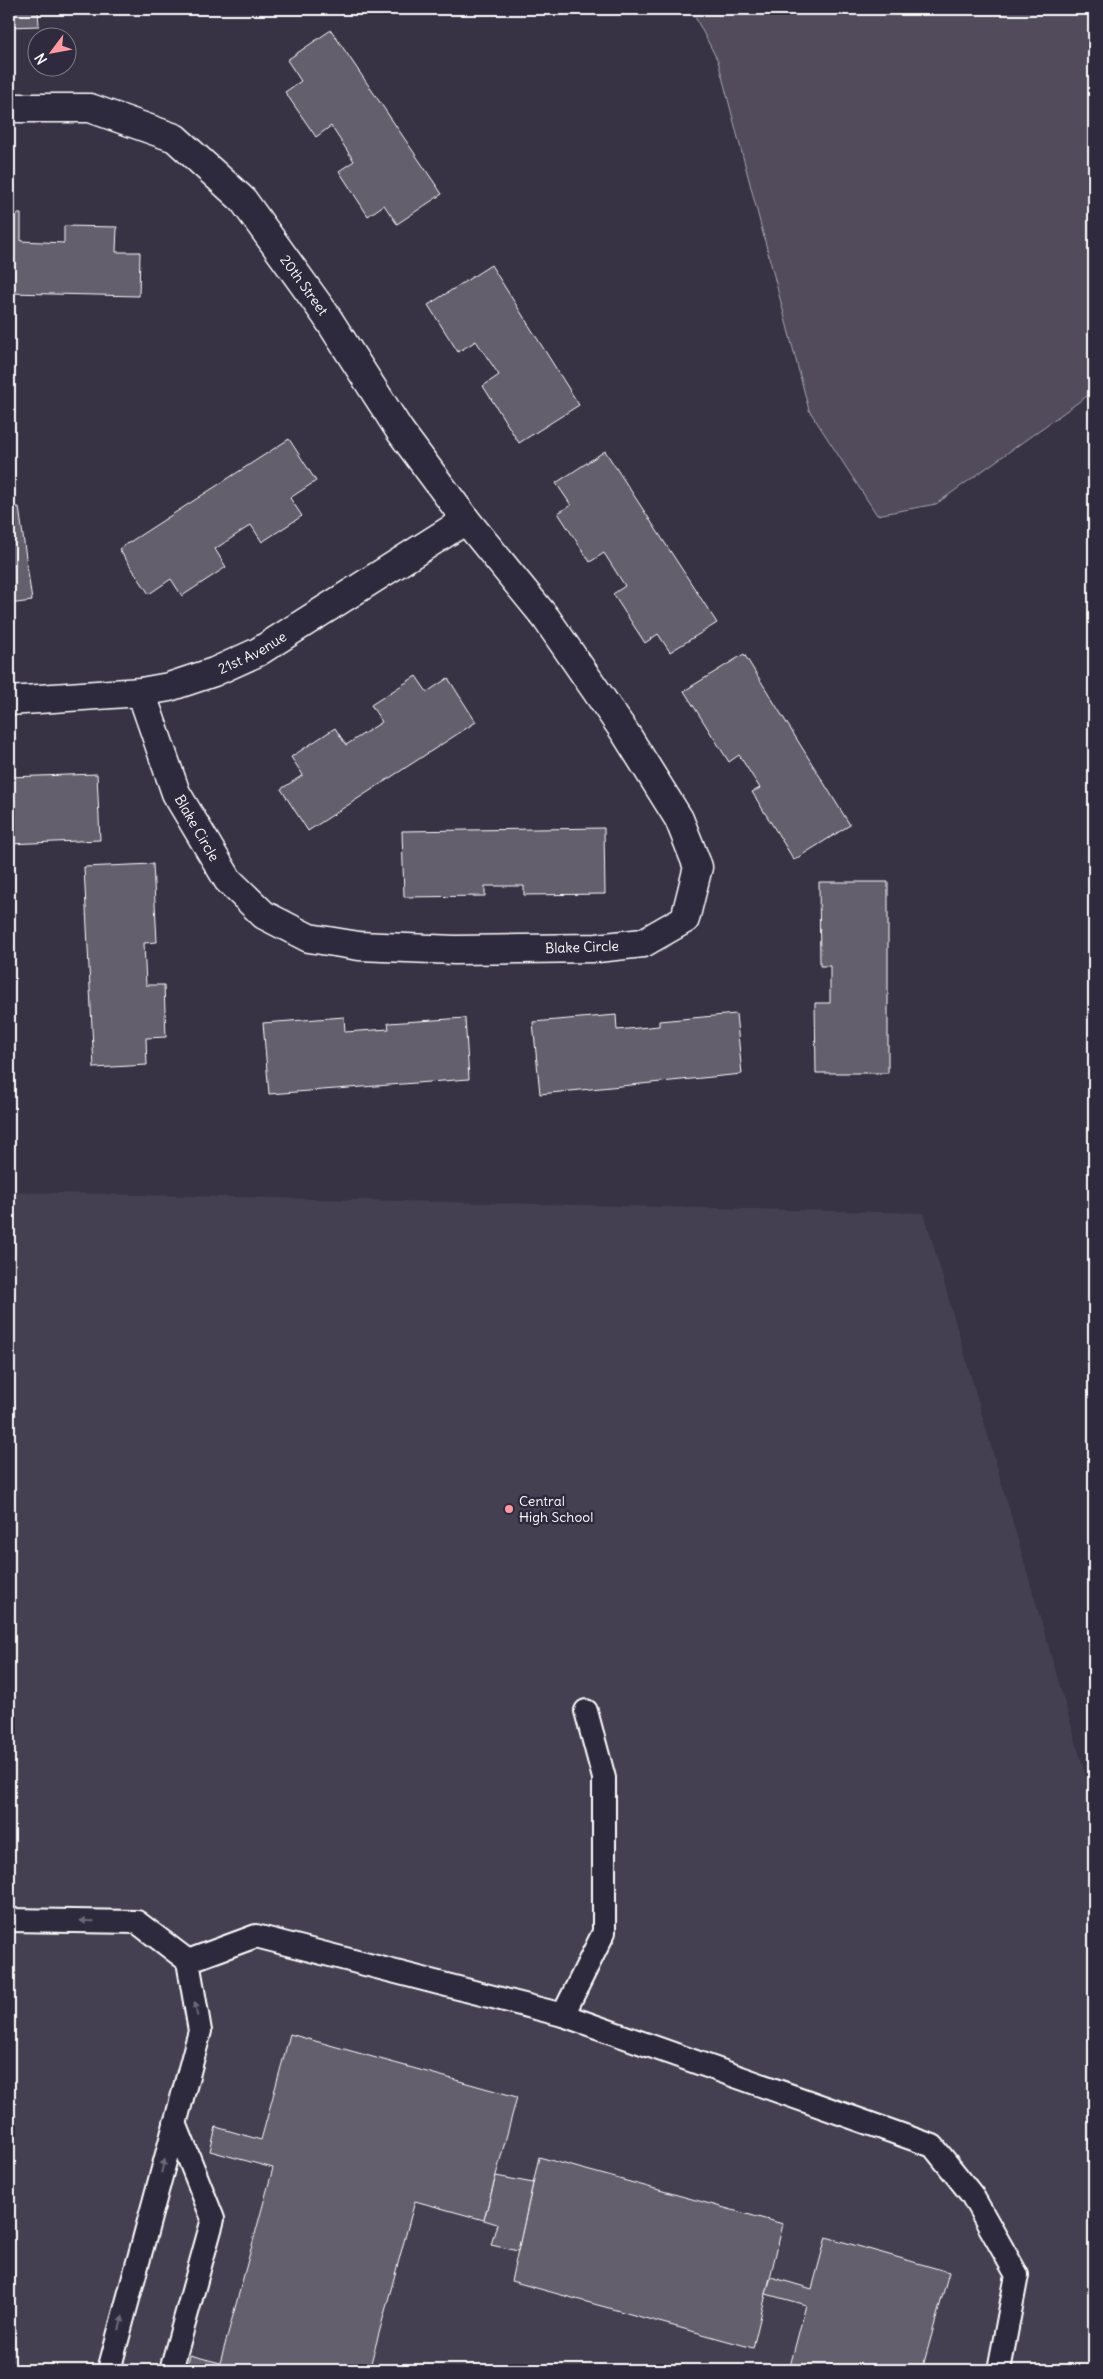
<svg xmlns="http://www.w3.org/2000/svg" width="1103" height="2379" font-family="Delius,sans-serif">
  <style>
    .built { fill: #444051 }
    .green { fill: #514c5c; stroke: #a8a6ae }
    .building { fill: #635f6d; stroke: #fff }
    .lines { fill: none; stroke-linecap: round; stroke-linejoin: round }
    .service-casing { stroke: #fff; stroke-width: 26 }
    .minor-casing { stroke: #fff; stroke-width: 31 }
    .service { stroke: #2f2a3d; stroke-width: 22 }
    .minor { stroke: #2f2a3d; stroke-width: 28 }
    .oneway { fill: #6d6a77 }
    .poi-dot { fill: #ff9aa2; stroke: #2f2a3d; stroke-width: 2 }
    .labels { text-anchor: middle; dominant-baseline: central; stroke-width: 5; stroke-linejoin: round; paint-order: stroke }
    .street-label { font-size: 14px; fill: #fff; stroke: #2f2a3d }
    .poi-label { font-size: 14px; fill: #fff; stroke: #2f2a3d; text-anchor: start }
  </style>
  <rect width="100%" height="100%" fill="#373345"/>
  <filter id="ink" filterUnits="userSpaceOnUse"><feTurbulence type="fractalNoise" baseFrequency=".02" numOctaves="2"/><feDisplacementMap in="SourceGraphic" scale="10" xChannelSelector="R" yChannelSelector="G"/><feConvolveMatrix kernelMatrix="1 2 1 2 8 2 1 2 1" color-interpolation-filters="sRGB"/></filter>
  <g filter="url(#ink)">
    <polygon class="built" points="9,1192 924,1213 1094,1805 1094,2370 9,2370"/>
    <polygon class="green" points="691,9 1094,9 1094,391 936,504 877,515 809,410 718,61"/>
    <g class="building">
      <polygon points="9,9 38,9 39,26 9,27"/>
      <polygon points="331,30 442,194 397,224 384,205 368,216 339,171 354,161 331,126 316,137 285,92 301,81 287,60"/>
      <polygon points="9,214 21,214 21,241 64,243 64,226 117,227 116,252 140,252 139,296 9,293"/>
      <polygon points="491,265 579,405 519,443 483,386 499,375 476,341 458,352 428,305"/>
      <polygon points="289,439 316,481 290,498 302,516 262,542 251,525 215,549 226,567 182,596 171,579 149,594 119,549"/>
      <polygon points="605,451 717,623 670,652 658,634 645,643 613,594 625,586 604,553 590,562 558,513 571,505 556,483"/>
      <polygon points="19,507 32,601 9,604 9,508"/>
      <polygon points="744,654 850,825 794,860 752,792 760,788 739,755 729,762 684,691"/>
      <polygon points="416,676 427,692 448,678 476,722 308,831 281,789 303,775 291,757 335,728 346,745 382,722 371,705"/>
      <polygon points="97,774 100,840 9,844 9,777"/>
      <polygon points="604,828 605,894 524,895 524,886 485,886 485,896 404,897 402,831"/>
      <polygon points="153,864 157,942 144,943 146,985 164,985 166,1037 146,1038 147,1065 94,1068 84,867"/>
      <polygon points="819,882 888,882 888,1073 816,1073 815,1003 830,1003 830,966 820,966"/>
      <polygon points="736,1014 742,1074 540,1094 533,1022 616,1015 617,1030 659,1026 659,1021"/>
      <polygon points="344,1017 345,1032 389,1029 388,1023 465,1018 469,1079 269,1094 263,1023"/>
      <polygon points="290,2034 517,2097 484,2220 415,2201 369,2370 186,2370 190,2355 220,2363 273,2168 210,2151 216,2127 261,2140"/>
      <polygon points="539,2157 783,2224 753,2348 511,2281"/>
      <polygon points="496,2176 533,2183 518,2251 491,2245 497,2224 484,2220"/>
      <polygon points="826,2237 949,2272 922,2370 789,2370 806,2305 766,2294 771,2277 812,2289"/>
    </g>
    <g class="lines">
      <defs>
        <g id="service">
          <polyline points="9,1920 137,1922 188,1961 200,2031 109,2370"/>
          <polyline points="188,1961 256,1936 563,2015 933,2146 972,2195 1017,2275 999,2370"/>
          <polyline points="563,2015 604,1932 604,1778 586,1711"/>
          <polyline points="171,2370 213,2219 175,2123"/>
        </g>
        <g id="minor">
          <path id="s1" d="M9,108H90L175,138L243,200L325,314L400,431L466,520L546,618L626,734L679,819L698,867L685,919L643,943L597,948L455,950L359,946L309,938L264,915L228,880L176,793L141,692"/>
          <path id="s2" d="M9,701L141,692L169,687L214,672L258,652L466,520"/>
        </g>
      </defs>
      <use href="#service" class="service-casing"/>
      <use href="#minor" class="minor-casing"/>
      <use href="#service" class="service"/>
      <use href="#minor" class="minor"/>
    </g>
    <defs><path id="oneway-solid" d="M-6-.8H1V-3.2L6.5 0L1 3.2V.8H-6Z" transform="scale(1.25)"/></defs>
    <g class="oneway">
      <use href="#oneway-solid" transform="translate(87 1921) rotate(-179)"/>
      <use href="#oneway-solid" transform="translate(196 2009) rotate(-100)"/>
      <use href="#oneway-solid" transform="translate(163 2166) rotate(-75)"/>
      <use href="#oneway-solid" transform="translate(121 2323) rotate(-75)"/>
    </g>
  </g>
  <circle class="poi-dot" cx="509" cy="1509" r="5"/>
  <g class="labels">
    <g class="street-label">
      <text stroke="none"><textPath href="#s1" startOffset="368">20th Street</textPath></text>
      <text stroke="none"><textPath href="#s2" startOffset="251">21st Avenue</textPath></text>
      <text transform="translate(197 828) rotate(60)">Blake Circle</text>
      <text transform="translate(582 947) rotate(-2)">Blake Circle</text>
    </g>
    <g class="poi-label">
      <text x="519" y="1501">Central<tspan x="519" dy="16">High School</tspan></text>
    </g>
  </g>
  <rect width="1103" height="2379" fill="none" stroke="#2f2a3d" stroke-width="30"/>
  <rect x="15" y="15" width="1073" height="2349" fill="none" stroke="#fff" stroke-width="2" filter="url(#ink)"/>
  <g transform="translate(52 52) rotate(238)"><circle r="24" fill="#2f2a3d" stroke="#827f8b"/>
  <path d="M0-4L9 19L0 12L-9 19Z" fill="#ff9aa2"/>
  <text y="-8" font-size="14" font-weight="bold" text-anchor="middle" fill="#ffffff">N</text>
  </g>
</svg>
